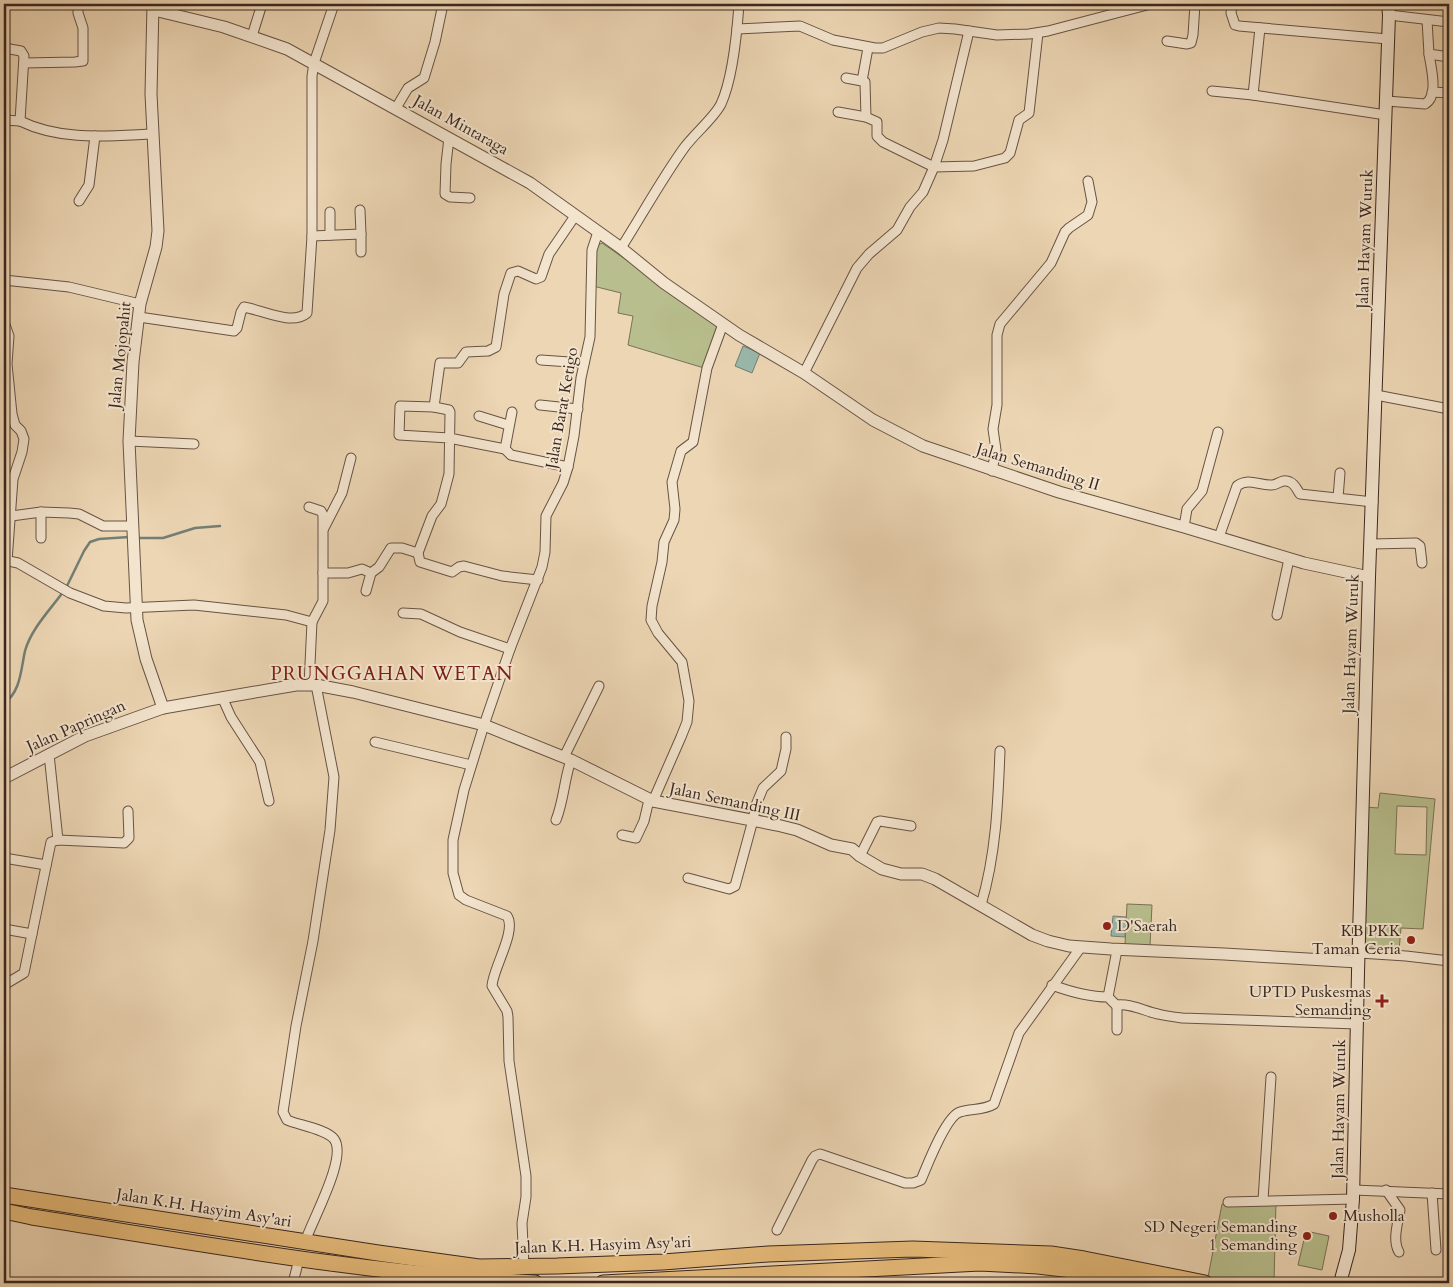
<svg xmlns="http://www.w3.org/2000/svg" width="1453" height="1287" font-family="Cardo,serif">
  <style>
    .green { fill: #b8be8d; stroke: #797256; fill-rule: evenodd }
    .water { fill: #99b9ad; stroke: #737f74 }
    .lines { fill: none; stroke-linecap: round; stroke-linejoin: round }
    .stream { stroke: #737f74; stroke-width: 2.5 }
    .minor-casing { stroke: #675344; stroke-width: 11 }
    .tertiary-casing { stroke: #675344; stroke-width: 13 }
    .secondary-casing { stroke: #3a271f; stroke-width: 14 }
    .trunk-casing { stroke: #3a271f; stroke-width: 17 }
    .minor { stroke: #f3e4ce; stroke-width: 9 }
    .tertiary { stroke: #f3e4ce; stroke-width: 11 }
    .secondary { stroke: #f3e4ce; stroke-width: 12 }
    .trunk { stroke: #e6bb7a; stroke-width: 15 }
    .poi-dot { fill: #8f2418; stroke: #f3e4ce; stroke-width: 2 }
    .labels { text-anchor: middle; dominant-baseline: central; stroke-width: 4; stroke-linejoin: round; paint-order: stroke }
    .street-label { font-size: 16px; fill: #3a271f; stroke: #f3e4ce }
    .poi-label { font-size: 16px; fill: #3a271f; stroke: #f3e4ce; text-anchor: end }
    .quarter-label { font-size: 19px; letter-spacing: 1px; fill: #7a1f14; stroke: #f3e4ce }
  </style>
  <rect width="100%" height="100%" fill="#edd6b4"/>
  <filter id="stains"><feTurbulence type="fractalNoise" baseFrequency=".004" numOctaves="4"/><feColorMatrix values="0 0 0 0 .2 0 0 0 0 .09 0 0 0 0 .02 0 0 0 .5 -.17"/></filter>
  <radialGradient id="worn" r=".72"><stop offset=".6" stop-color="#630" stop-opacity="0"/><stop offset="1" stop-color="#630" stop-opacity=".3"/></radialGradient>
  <g class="green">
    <polygon points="602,243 720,325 704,368 628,345 633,316 618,313 621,293 593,286 593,255 598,245"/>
    <path d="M1380,793L1435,799L1423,929L1401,928L1399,951L1361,948L1366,807L1378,808ZM1397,806L1427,807L1426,855L1395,854Z"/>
    <polygon points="1127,904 1152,905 1150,946 1125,945"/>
    <polygon points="1276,1201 1274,1283 1237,1283 1208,1277 1222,1204"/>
    <polygon points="1306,1231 1329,1236 1322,1270 1298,1265"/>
  </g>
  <g class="water">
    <polygon points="743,346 760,353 752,373 735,366"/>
    <polygon points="1113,916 1126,917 1125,937 1111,936"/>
  </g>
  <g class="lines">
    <g class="stream">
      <polyline points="137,538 163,538 195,528 220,526"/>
      <polyline points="66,588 84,551 90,542 99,539 129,537"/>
      <path d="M4,703C21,692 21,668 25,651C31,629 50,610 63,592"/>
    </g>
    <defs>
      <g id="minor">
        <polyline points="1232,4 1231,13 1235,25 1239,26 1388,39"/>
        <polyline points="1389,15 1449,22"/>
        <polyline points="1427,20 1429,54 1449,57"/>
        <polyline points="737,29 800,26 833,40 875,48 883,48 922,32 939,28 955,29 997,35 1029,34 1048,31 1151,4"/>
        <polyline points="969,31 943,140 934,167 974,166 1005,158 1010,153 1019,120 1029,113 1038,33"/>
        <polyline points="252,36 262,4"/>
        <polyline points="1167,41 1187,44 1191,43 1193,35 1195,4"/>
        <polyline points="4,48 21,51 24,56 20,121 4,120"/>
        <polyline points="24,63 75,62 83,61 83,28 78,13 78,4"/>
        <polyline points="846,78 862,81"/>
        <polyline points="1212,91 1253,95 1386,115"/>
        <polyline points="1432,92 1449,93"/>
        <polyline points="1253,95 1260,28"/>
        <path d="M1387,101L1425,104C1439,96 1431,68 1429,54"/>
        <polyline points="396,108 408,88 424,78 435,42 443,4"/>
        <polyline points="838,112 866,117"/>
        <path d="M20,121C61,141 107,136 152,134"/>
        <polyline points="449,138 446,164 445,194 450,197 470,198"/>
        <polyline points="79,201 89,185 95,136"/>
        <polyline points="360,210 361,234"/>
        <polyline points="330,212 330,235"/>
        <polyline points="312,236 361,234 361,252"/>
        <path d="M621,248C642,215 661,180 684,148C694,134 714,118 721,104C733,78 737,33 739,4"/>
        <polyline points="4,280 69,287 140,304"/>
        <path d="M139,317L234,331L237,328L241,312L244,307C262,310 292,326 307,313L312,236V76L314,63L334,4"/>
        <polyline points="4,322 9,336 7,364 12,414 15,425 21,431 24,439 22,452 13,479 7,561"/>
        <polyline points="541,360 584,363"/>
        <polyline points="804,373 857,268 869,254 897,230 910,207 923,192 934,167 883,142 877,136 877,122 866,117 865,82 862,81 868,48"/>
        <polyline points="1376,395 1449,409"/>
        <polyline points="540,405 578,409"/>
        <polyline points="434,407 440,363 458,363 466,352 488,351 496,347 504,294 511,273 518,271 536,279 541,277 549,254 575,216"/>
        <polyline points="512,412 505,449 511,455 568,467"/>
        <polyline points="479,416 508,425"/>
        <polyline points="129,441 194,444"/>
        <polyline points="992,471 996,450 993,429 997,405 997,335 1000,324 1051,263 1065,232 1069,228 1088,215 1092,202 1088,181"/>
        <polyline points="1338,498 1340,473"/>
        <polyline points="4,517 41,512 69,513 79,514 103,526 133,526"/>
        <polyline points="1184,527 1187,509 1202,491 1218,432"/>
        <polyline points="324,528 342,493 351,458"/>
        <path d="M1219,537L1237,486C1249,477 1259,486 1272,485C1278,485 1282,478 1290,482C1295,484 1297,490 1300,494L1373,502"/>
        <polyline points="41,538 41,512"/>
        <polyline points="1372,544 1416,543 1420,546 1422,563"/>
        <polyline points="418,553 420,562 452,572 459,567 464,566 502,576 538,580"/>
        <polyline points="4,560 18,563 70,593 104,606 126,608 194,605 286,615 312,622 323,601 323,515 321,511 309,507"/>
        <polyline points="323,573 348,573 362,569 371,573"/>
        <polyline points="366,591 371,573 379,567 391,548 402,548 418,553 432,516 441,504 444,493 449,474 450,412 449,410 434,407 400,406 399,435 449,438 505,449"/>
        <polyline points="403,613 421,614 460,632 510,649"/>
        <polyline points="1277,615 1289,559"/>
        <polyline points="309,685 312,622"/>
        <polyline points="222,697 231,717 260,762 269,801"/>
        <polyline points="375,742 471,765"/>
        <polyline points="49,754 58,840"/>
        <polyline points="564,757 599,686"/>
        <polyline points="653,801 681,737 687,722 689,701 682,662 658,633 651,620 652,606 662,562 664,542 674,520 675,509 672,482 681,451 693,442 707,368 723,324"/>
        <path d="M556,820C564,800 564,780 571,760"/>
        <polyline points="622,835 636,838 644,821 649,800"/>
        <polyline points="860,856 877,822 880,821 911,826"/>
        <polyline points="4,858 46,865"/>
        <polyline points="688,878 729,889 735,886 753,820 756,805 763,788 781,771 786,749 786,737"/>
        <path d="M981,905C996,855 998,803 1000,751"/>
        <polyline points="4,929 32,934 51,842 58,840 124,843 129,838 128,811"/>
        <polyline points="1359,953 1406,956 1449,961"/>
        <polyline points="4,985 24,973 32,934"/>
        <path d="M1052,985C1071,992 1088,997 1108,997L1117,1006V1030"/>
        <polyline points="1108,997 1117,950"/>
        <path d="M1116,1005C1131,1003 1144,1011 1158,1014C1166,1016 1174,1017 1182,1018L1357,1024"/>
        <polyline points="1354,1190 1449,1194"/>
        <path d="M1386,1190L1400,1210C1398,1223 1392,1240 1399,1252"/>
        <polyline points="1432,1193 1436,1250"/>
        <polyline points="1263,1200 1271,1077"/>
        <polyline points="1228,1202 1353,1199"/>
        <path d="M777,1230L812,1160L815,1156L820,1154L905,1183H913L921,1180C927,1166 946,1116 960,1112C971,1108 983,1111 994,1104L1019,1033L1081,947"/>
        <path d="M305,1242C312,1220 348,1157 334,1139C326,1129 298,1125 287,1120L283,1112L296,1026L313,941L330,830L334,777L316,685"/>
        <path d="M524,1267L522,1223L526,1197V1176L509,1061L508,1017L507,1011L492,986C493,968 517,931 507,916L466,900L459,895L453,873V840L464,790L484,725L510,649L542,567L545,552L546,516L563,483L568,467L574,436L581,378L590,337L592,250L598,232"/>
        <polyline points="293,1283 299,1259"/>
      </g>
      <g id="tertiary">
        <polyline points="153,4 151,94 158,231 156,247 140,304 133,362 129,441 137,620 146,659 163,708"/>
        <polyline points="154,10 224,27 287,49 530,183 621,248 664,283 739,335 804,373 873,420 923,446 1059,492 1184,527 1304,563 1369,577"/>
        <polyline points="4,778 85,736 163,708 296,685 316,685 353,692 484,725 571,760 653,801 777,825 797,830 831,845 852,849 860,856 882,869 901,874 922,874 935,879 1032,935 1048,941 1069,946 1111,949 1224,954 1358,962"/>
      </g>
      <polyline id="secondary" points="1340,1283 1349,1250 1353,1199 1358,972 1369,577 1389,15 1388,4"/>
      <g id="trunk">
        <polyline points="4,1195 378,1253 479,1267 557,1266 663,1262 768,1254 913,1249 1051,1254 1084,1259 1205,1283"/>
        <path d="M4,1211L32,1217C199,1243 366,1274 535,1283"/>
        <polyline points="603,1283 980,1263 1038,1266 1072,1270 1136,1283"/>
      </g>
    </defs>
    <use href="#minor" class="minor-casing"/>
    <use href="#tertiary" class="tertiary-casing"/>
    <use href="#secondary" class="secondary-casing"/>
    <use href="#trunk" class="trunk-casing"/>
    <use href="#minor" class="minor"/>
    <use href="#tertiary" class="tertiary"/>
    <use href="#secondary" class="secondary"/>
    <use href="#trunk" class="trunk"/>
  </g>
  <g class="poi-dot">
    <circle cx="1107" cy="926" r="5"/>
    <circle cx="1411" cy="940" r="5"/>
    <path d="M1379.5 993.5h5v5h5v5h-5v5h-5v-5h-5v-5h5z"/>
    <circle cx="1333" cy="1216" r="5"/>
    <circle cx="1307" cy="1236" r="5"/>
  </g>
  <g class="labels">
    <g class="street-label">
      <text transform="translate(461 125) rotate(29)">Jalan Mintaraga</text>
      <text transform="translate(1365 239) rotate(-88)">Jalan Hayam Wuruk</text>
      <text transform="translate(120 355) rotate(-84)">Jalan Mojopahit</text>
      <text transform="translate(562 408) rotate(-80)">Jalan Barat Ketigo</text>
      <text transform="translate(1038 467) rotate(17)">Jalan Semanding II</text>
      <text transform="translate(1351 644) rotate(-88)">Jalan Hayam Wuruk</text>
      <text transform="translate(76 726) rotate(-24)">Jalan Papringan</text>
      <text transform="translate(735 802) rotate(12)">Jalan Semanding III</text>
      <text transform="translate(1339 1109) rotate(-89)">Jalan Hayam Wuruk</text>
      <text transform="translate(204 1208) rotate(9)">Jalan K.H. Hasyim Asy'ari</text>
      <text transform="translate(603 1245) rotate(-2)">Jalan K.H. Hasyim Asy'ari</text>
    </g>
    <g class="poi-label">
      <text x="1117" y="926" text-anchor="start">D'Saerah</text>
      <text x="1401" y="931">KB PKK<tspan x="1401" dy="18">Taman Ceria</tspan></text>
      <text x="1371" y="992">UPTD Puskesmas<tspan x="1371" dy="18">Semanding</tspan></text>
      <text x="1343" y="1216" text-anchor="start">Musholla</text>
      <text x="1297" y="1227">SD Negeri Semanding<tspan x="1297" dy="18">1 Semanding</tspan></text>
    </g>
    <g class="quarter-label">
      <text x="392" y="674">PRUNGGAHAN WETAN</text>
    </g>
  </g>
  <rect width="1453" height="1287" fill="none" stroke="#edd6b4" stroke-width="20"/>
  <rect x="5" y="5" width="1443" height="1277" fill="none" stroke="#3a271f" stroke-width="2.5"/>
  <rect x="10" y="10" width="1433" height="1267" fill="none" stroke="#3a271f"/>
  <rect width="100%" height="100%" filter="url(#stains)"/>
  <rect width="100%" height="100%" fill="url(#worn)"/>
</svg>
